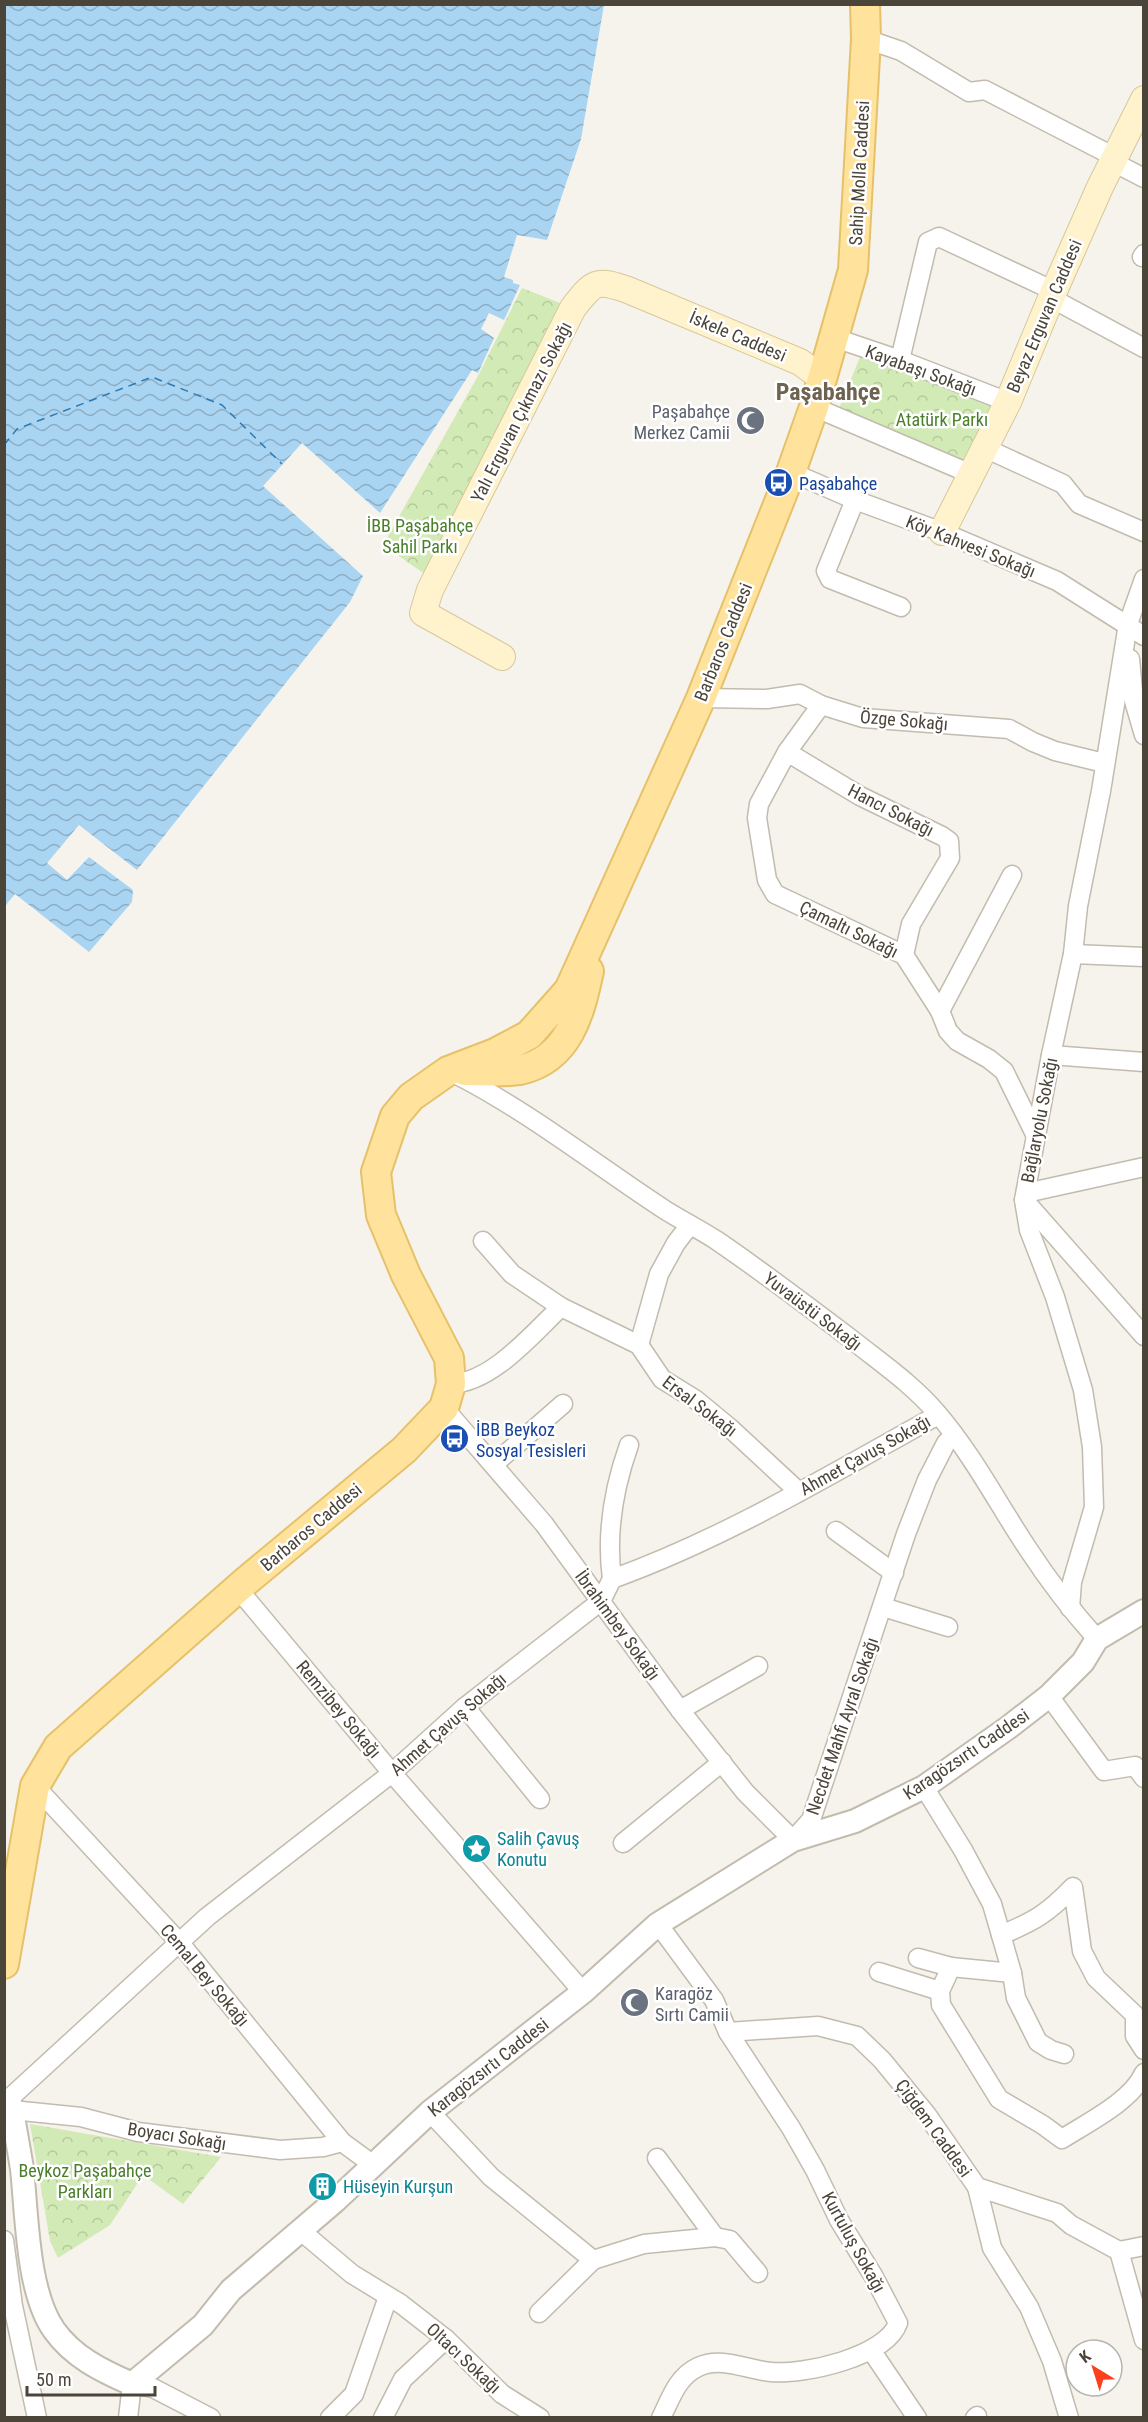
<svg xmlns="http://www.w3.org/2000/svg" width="1148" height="2422" font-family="'Roboto Condensed',sans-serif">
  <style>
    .park { fill: url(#park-crowns) }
    .water { fill: url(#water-waves) }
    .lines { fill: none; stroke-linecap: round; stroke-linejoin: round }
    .ferry { stroke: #2e7ab2; stroke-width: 1.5; stroke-dasharray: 8 6; stroke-linecap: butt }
    .minor-casing { stroke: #c2bbae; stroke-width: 21 }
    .tertiary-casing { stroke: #c2bbae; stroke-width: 26 }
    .secondary-casing { stroke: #d6c79b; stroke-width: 28 }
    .primary-casing { stroke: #e6c16a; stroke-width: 32 }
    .minor { stroke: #fff; stroke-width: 18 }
    .tertiary { stroke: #fff; stroke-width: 22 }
    .secondary { stroke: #fff3cd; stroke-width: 26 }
    .primary { stroke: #ffe39c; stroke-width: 28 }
    .labels { text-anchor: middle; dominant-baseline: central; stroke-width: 5; stroke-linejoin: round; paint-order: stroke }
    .street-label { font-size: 18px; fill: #4b4439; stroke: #fff }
    .worship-label { font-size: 18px; fill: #5b616d; stroke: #fff; text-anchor: end }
    .park-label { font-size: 18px; fill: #4a7f2a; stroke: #fff }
    .transit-label { font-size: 18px; fill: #164399; stroke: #fff; text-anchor: start }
    .culture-label { font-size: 18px; fill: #0d838f; stroke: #fff; text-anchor: start }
    .district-label { font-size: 24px; font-weight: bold; fill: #6e6250; stroke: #fff }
  </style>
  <defs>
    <pattern id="park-crowns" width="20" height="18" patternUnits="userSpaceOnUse" patternTransform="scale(1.5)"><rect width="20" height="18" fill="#d2eab5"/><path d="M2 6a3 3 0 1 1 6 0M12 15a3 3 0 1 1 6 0" fill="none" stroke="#b6ca9c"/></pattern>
    <pattern id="water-waves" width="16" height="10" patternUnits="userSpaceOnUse" patternTransform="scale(1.5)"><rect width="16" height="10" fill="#a9d4f2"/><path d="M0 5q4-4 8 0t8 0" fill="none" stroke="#8caec5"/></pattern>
  </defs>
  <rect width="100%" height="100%" fill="#f6f3ec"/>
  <g class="park">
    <polygon points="522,288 568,306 429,577 383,545 479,374"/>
    <polygon points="862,352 995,406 968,464 838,411"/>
    <polygon points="30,2124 221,2157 183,2204 143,2175 110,2225 58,2258 50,2241"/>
  </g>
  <polygon class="water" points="5,4 604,5 581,139 547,240 517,235 504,277 513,280 513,283 520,285 504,320 489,313 481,329 494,338 478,373 472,370 380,513 302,443 263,486 363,576 350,602 137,870 79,825 47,863 67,880 89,857 133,890 132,902 89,952 15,894 5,906"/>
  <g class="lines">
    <polyline class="ferry" points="4,445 17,429 152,377 222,405 282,464"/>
    <defs>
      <g id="minor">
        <polyline points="866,39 901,51 969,92 985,90 1105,152 1113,162 1144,178"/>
        <polyline points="1142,257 1144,254"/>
        <polyline points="1051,298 1144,348"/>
        <polyline points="835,338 900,360 1008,402"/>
        <polyline points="900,360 928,242 939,237 1054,291"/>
        <polyline points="814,407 971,474"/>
        <polyline points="985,448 1063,484 1079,504 1144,532"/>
        <polyline points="791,472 855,500 942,532 1057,581 1144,636"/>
        <polyline points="855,500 826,571 830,579 901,607"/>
        <polyline points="1130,659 1134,701 1144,735"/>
        <polyline points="701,698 767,699 800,694 821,705 863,718 1009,729 1033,742 1055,751 1104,763"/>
        <polyline points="821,705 787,752 759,804 757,818 767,880 775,894 904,955 940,1011 948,1031 957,1041 989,1059 1004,1071 1036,1136"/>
        <polyline points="787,752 860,796 942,836 949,841 950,858 911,924 904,955"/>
        <polyline points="1073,954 1144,957"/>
        <polyline points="940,1011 1012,875"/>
        <polyline points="1051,1055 1144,1062"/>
        <path d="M455,1074C528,1111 596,1165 665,1210C681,1220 699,1229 716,1240C763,1272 809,1307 855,1342C884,1365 913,1385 937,1413C973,1455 998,1504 1028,1549C1049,1581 1072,1611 1097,1639"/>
        <polyline points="1026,1193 1144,1167"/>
        <polyline points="1024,1200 1144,1336"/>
        <polyline points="483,1241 512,1274 561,1307"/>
        <polyline points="639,1345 659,1274 676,1243 690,1225"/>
        <path d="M451,1384C493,1382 532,1334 561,1307L639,1345L662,1379L696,1400L730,1428L799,1492"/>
        <polyline points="444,1408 544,1524 680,1710 745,1792 793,1840 811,1820 906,1534 927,1480 946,1443 954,1435"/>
        <polyline points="494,1464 563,1404"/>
        <polyline points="836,1531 894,1573"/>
        <path d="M612,1579C606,1534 614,1487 629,1445"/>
        <polyline points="238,1589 392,1773 583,1992"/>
        <polyline points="883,1607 948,1627"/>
        <polyline points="1070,1608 1072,1582 1094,1507 1092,1447 1083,1390 1055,1297 1029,1230 1024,1200 1051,1055 1073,954 1078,906 1101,791 1128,624 1144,579"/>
        <polyline points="1049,1696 1104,1771 1135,1766 1144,1778"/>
        <polyline points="465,1707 540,1799"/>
        <polyline points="680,1710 758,1666"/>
        <polyline points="35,1786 179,1942 342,2142 372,2164"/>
        <polyline points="924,1787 963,1850 992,1904 1012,1973 1016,1998 1038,2042 1051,2050 1064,2054"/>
        <polyline points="623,1843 722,1762"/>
        <path d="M658,1924L714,2000L728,2032L791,2128L815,2170L839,2220L874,2277L898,2323C886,2357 804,2375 771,2372C747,2370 722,2356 698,2367C677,2377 671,2398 661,2418"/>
        <path d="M1001,1935C1035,1921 1048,1913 1073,1887L1082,1951L1096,1978L1135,2015V2036L1144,2050"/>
        <polyline points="918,1958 951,1967 1012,1973"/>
        <path d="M951,1967L940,1991L941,2005L999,2099L1043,2125L1062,2139C1087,2123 1132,2101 1144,2073"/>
        <polyline points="879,1972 940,1991"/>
        <polyline points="728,2032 818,2026 857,2036 882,2060 927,2115 977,2187 1057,2213 1071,2225 1119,2251 1144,2340"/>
        <polyline points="430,2112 491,2177 593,2260 644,2244 715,2237 730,2240 758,2273"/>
        <path d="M342,2142L323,2147L280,2150L138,2132L81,2117L12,2110V2096L207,1917L392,1773L465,1707L601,1601L612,1579C726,1538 833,1473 938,1415"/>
        <polyline points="657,2158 715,2237"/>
        <polyline points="977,2187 992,2248 1029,2307 1052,2361 1069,2418"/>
        <polyline points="301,2231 352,2274 401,2304 446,2339 502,2394 540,2418"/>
        <polyline points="4,2240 13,2306 37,2418"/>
        <polyline points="1119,2251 1144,2246"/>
        <polyline points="539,2313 593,2260"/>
        <polyline points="871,2350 917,2418"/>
        <polyline points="128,2418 132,2384 153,2388 211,2418"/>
        <polyline points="330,2418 354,2394 388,2297"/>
        <polyline points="383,2418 403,2379 446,2339"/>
        <polyline points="975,2418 977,2416"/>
      </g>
      <path id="tertiary" d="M4,2111L12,2110C15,2130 19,2149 22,2169C27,2215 27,2292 54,2330C73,2357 102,2371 132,2384L203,2325L231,2290L335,2201L430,2112L583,1992L658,1924L793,1840L855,1821L924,1787L1009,1727L1049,1696L1083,1662L1097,1639L1144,1611"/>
      <g id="secondary">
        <polyline points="942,532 1008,402 1054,291 1100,187 1144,99"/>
        <path d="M502,657L423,613L430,590L573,308C594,281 596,279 628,290L800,362L822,378"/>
      </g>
      <g id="primary">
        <path d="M465,1071C483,1071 502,1073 520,1070C569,1059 580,1013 589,971"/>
        <polyline points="4,1964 35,1786 58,1747 245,1582 404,1450 444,1408 451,1384 449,1358 406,1275 381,1215 376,1172 395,1116 411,1097 448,1071 495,1053 529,1035 569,990 701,698 791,472 814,407 853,270 866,39 865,4"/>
      </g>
    </defs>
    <use href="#minor" class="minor-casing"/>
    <use href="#tertiary" class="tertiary-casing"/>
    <use href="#secondary" class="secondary-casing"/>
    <use href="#primary" class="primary-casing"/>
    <use href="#minor" class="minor"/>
    <use href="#tertiary" class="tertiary"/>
    <use href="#secondary" class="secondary"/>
    <use href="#primary" class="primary"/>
  </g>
  <defs>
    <symbol id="mosque-disc" viewBox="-11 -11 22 22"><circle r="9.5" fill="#6b7280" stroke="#fff"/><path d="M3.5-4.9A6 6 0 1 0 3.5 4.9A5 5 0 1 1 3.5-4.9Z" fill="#fff"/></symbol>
    <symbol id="bus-disc" viewBox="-11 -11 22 22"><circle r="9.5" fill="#1a4fb4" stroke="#fff"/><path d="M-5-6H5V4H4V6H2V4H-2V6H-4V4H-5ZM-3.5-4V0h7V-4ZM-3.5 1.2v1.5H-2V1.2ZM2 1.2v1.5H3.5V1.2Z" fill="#fff"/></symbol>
    <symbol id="sight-disc" viewBox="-11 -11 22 22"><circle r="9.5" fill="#0f9aa8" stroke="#fff"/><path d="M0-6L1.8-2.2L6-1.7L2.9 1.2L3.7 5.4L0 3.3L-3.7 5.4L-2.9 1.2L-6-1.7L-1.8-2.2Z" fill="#fff"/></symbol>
    <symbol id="building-disc" viewBox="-11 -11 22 22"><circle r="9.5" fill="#0f9aa8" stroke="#fff"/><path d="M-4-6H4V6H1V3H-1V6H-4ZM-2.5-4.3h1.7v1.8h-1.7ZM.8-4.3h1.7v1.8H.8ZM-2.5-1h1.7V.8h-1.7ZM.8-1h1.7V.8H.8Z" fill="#fff"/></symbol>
  </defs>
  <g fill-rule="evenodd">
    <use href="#mosque-disc" x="734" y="404" width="33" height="33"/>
    <use href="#bus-disc" x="762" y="466" width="33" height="33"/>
    <use href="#bus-disc" x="438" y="1422" width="33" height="33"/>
    <use href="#sight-disc" x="460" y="1832" width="33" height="33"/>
    <use href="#mosque-disc" x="618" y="1986" width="33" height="33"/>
    <use href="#building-disc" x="306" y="2170" width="33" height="33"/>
  </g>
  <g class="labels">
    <g class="street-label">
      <text transform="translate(859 173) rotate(-87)">Sahip Molla Caddesi</text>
      <text transform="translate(1044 316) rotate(-67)">Beyaz Erguvan Caddesi</text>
      <text transform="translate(738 336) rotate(23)">İskele Caddesi</text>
      <text transform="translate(921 370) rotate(20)">Kayabaşı Sokağı</text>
      <text transform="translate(521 412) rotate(-63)">Yalı Erguvan Çıkmazı Sokağı</text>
      <text transform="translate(971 546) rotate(22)">Köy Kahvesi Sokağı</text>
      <text transform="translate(723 642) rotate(-68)">Barbaros Caddesi</text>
      <text transform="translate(904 720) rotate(5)">Özge Sokağı</text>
      <text transform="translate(891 810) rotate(27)">Hancı Sokağı</text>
      <text transform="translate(849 929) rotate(26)">Çamaltı Sokağı</text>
      <text transform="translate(1039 1120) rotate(-79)">Bağlaryolu Sokağı</text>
      <text transform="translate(813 1311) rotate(37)">Yuvaüstü Sokağı</text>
      <text transform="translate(700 1406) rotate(37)">Ersal Sokağı</text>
      <text transform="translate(865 1455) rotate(-29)">Ahmet Çavuş Sokağı</text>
      <text transform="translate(311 1527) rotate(-40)">Barbaros Caddesi</text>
      <text transform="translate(618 1625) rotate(54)">İbrahimbey Sokağı</text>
      <text transform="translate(339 1709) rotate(50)">Remzibey Sokağı</text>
      <text transform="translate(448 1724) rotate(-41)">Ahmet Çavuş Sokağı</text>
      <text transform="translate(842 1726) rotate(-71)">Necdet Mahfi Ayral Sokağı</text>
      <text transform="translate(966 1754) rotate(-34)">Karagözsırtı Caddesi</text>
      <text transform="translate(205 1975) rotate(50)">Cemal Bey Sokağı</text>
      <text transform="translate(488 2067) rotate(-38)">Karagözsırtı Caddesi</text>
      <text transform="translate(934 2128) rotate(54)">Çiğdem Caddesi</text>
      <text transform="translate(177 2136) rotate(9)">Boyacı Sokağı</text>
      <text transform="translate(854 2242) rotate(61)">Kurtuluş Sokağı</text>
      <text transform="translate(464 2358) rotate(43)">Oltacı Sokağı</text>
    </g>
    <g class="worship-label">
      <text x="730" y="411">Paşabahçe<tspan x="730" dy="21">Merkez Camii</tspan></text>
      <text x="655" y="1993" text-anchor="start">Karagöz<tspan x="655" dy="21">Sırtı Camii</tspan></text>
    </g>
    <g class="park-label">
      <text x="942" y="419">Atatürk Parkı</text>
      <text x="420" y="525">İBB Paşabahçe<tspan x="420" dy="21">Sahil Parkı</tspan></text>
      <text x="85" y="2170">Beykoz Paşabahçe<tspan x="85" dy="21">Parkları</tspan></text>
    </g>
    <g class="transit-label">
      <text x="799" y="483">Paşabahçe</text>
      <text x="476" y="1429">İBB Beykoz<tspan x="476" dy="21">Sosyal Tesisleri</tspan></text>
    </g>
    <g class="culture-label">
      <text x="497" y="1838">Salih Çavuş<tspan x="497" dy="21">Konutu</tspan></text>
      <text x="343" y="2186">Hüseyin Kurşun</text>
    </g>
    <g class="district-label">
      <text x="828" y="392">Paşabahçe</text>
    </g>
  </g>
  <rect width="1148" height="2422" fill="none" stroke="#4b4439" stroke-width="12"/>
  <g transform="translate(1094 2368) rotate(322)"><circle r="28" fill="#ffffff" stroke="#b7b4b0" stroke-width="1.5"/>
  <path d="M0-4.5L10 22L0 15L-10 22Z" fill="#fc3f1d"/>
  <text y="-9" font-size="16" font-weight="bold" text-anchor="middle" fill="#4b4439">K</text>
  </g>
  <path d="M27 2386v9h128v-9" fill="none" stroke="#4b4439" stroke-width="3"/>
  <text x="36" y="2386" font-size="18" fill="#4b4439" stroke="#ffffff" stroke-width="4.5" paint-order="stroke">50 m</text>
</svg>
